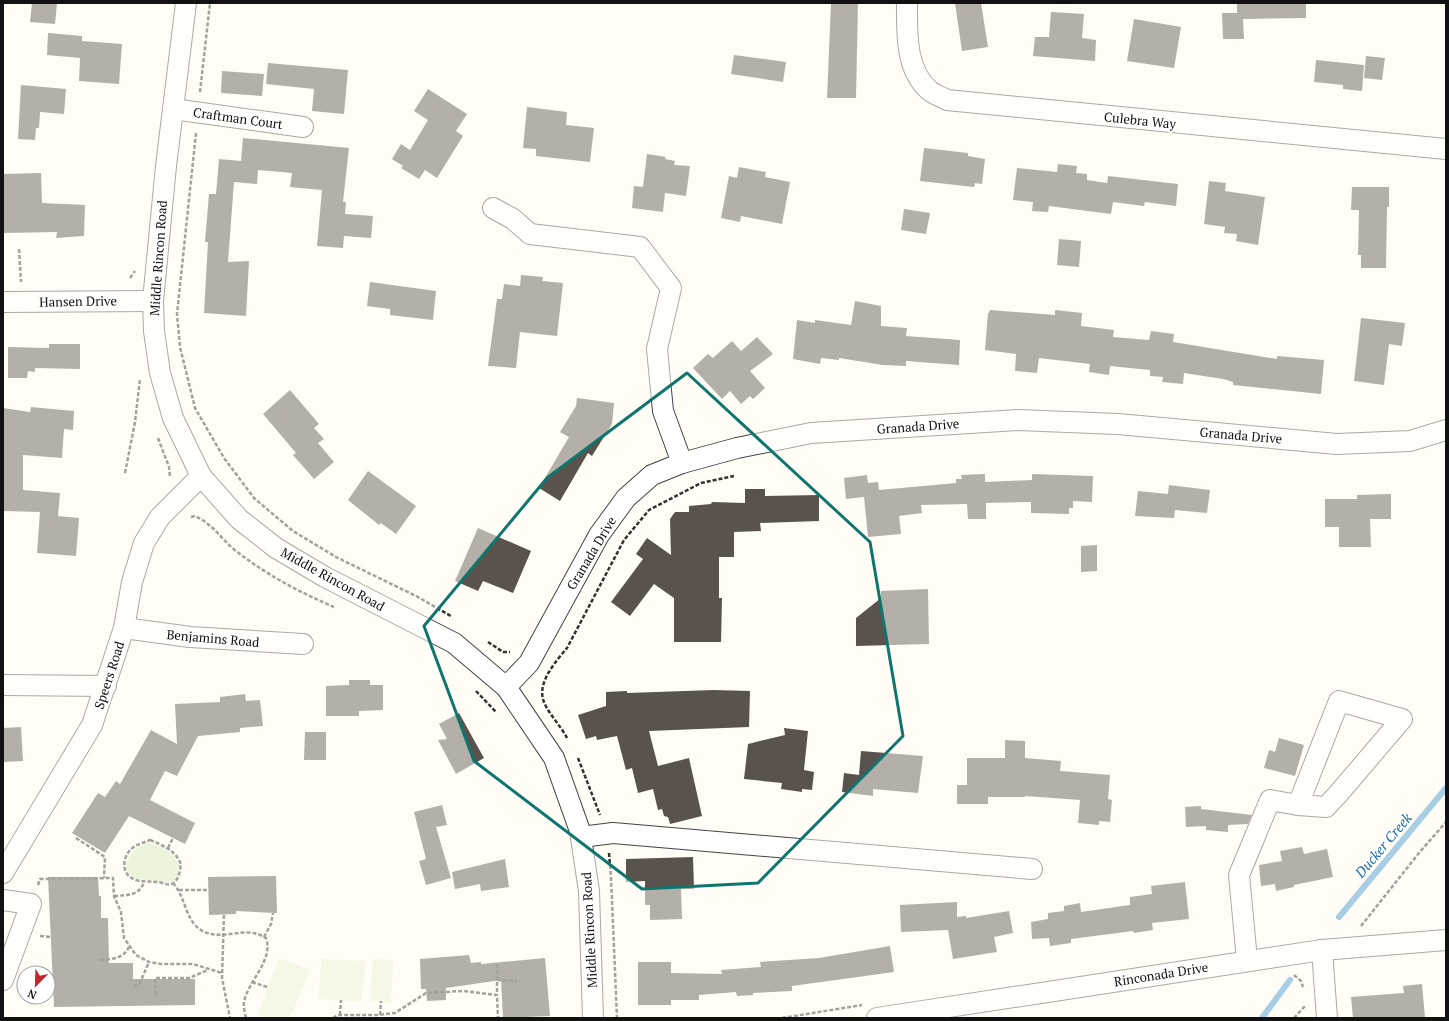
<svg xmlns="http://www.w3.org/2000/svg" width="1449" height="1021" font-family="'PT Serif',serif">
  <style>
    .green { fill: #d5ebbd }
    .pitch { fill: #e6f2cf }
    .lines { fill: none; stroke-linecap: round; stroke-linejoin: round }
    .stream { stroke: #3f96cf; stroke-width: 6 }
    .building { fill: #5a524d }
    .minor-casing { stroke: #444; stroke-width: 22 }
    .path { stroke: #333; stroke-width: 2.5; stroke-dasharray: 4 2; stroke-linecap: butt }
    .minor { stroke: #fff; stroke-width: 20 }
    .marked { fill: none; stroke: #0f766e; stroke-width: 3; stroke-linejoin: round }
    .labels { text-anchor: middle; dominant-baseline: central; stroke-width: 4; stroke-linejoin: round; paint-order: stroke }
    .street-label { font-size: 13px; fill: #111; stroke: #fff }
    .water-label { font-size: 14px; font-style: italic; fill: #1768a6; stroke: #fff }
  </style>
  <rect width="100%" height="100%" fill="#fffdf5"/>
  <path class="green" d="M150,843C168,847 193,866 171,883L134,878L128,873L125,867C128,855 137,844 150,843Z"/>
  <g class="pitch">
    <polygon points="279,958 310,970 290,1018 264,1018 257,1015"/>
    <polygon points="321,959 366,961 361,1002 319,999"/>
    <polygon points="373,959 393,960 391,1003 370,1001"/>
  </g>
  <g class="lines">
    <g class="stream">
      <polyline points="1339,917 1446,788"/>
      <polyline points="1262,1018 1290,980"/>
    </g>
  </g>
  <g class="building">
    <polygon points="32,3 57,3 55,24 30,22"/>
    <polygon points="831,3 858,3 856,98 827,98"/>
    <polygon points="955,3 981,3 988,47 962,51"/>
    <polygon points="1237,3 1306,3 1306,18 1243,19 1244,39 1223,39 1222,13 1237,13"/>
    <polygon points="1051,12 1084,14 1082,38 1096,40 1095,61 1033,56 1035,37 1049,37"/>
    <polygon points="1134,19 1181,27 1174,68 1127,61"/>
    <polygon points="48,33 82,36 82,41 122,44 119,84 79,81 80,58 47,55"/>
    <polygon points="734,55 786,62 783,82 731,74"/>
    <polygon points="1366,56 1385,58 1382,80 1364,78"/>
    <polygon points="1316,60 1364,65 1362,91 1343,89 1343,85 1314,82"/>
    <polygon points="268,63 348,70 344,114 312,111 314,89 266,84"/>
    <polygon points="222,71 264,74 262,96 221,93"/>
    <polygon points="21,85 66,89 64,114 40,112 39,128 36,128 35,140 18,139"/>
    <polygon points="428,89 467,114 456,131 463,136 437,178 425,170 419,179 401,168 403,166 392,159 401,144 410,150 428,120 414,111"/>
    <polygon points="527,107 567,112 566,125 594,128 590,162 536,156 536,149 523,148"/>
    <polygon points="243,138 349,148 343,202 346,202 345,214 373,216 371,238 344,236 343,248 317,246 322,190 290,187 292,173 258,170 257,184 234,182 228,262 249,261 246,316 204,313 208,242 205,242 209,194 216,194 219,159 241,161"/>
    <polygon points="924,148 968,153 968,156 985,159 982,184 975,183 974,187 920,181"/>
    <polygon points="647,154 666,157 665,159 675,161 674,165 690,166 686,196 665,193 663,212 632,208 634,186 643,187"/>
    <polygon points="1058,164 1077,166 1076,173 1087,174 1087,180 1107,183 1108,176 1178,184 1176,206 1145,202 1144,206 1113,202 1111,214 1049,206 1048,212 1032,211 1033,202 1013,200 1017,168 1057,172"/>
    <polygon points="739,167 766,172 765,177 790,182 782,224 741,216 740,222 721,218 729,176 737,178"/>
    <polygon points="41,173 42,203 85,205 84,236 56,238 57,232 3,233 3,174"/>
    <polygon points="1209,181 1226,183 1225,191 1265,197 1258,245 1236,241 1237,234 1224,233 1225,227 1204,224"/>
    <polygon points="1352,187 1389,187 1389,207 1387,207 1386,268 1361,268 1361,255 1358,255 1359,210 1351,210"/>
    <polygon points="904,209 930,213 926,234 901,230"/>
    <polygon points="1059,239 1081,241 1079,267 1057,265"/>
    <polygon points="521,275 543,277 542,281 563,283 557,336 520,332 516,368 488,366 497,299 502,299 504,284 520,286"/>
    <polygon points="370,282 436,291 433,320 390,315 390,309 367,306"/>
    <polygon points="855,301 881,306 881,326 907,328 906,336 960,340 959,365 906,361 906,366 883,365 839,358 839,360 821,358 820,364 793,359 797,320 815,323 815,320 851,325"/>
    <polygon points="990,310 1055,315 1055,310 1082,313 1081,326 1114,330 1113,337 1149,340 1151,331 1174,334 1173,342 1277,359 1277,356 1324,360 1321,394 1233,385 1233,382 1223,379 1184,373 1183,384 1162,382 1163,377 1150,376 1150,370 1110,366 1109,375 1089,372 1090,364 1039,358 1037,373 1015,371 1016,354 985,350 988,313 989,313"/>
    <polygon points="1361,318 1405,323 1402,346 1389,344 1384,385 1354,381"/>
    <polygon points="757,337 773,354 750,371 765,388 753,399 750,396 741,404 730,391 722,399 693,368 708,354 713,358 732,341 741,351"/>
    <polygon points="49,344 80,344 80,369 35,368 35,372 28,371 27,378 8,378 8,347 49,348"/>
    <polygon points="290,390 319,424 314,428 324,439 318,443 334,462 314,479 293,455 296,453 263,414"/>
    <polygon points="577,398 614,403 612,424 592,456 588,453 560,501 539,488 569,437 560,432 576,406"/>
    <polygon points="31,407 74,411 73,430 64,429 62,458 23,455 23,490 60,493 58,516 79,518 76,556 37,553 40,512 4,511 3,408 30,412"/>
    <polygon points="368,471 416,506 396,534 381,523 379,525 348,500"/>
    <polygon points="985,474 985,482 1032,480 1032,474 1093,476 1092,502 1073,501 1073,508 1069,508 1069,514 1031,513 1031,502 986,503 986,519 968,519 967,504 921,505 922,513 899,516 901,534 868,537 864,497 846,499 844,478 867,475 868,483 878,482 879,490 956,483 956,479 962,479 961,475"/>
    <polygon points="1169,485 1210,490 1207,513 1175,510 1174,518 1135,516 1138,491 1168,494"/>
    <polygon points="745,489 765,489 765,496 819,495 819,521 760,523 761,531 734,532 734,557 719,557 719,598 722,598 721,642 674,642 674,598 654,584 630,616 611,602 643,559 636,554 647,538 671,555 670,519 675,512 689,512 689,506 711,504 712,502 745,503"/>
    <polygon points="1391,494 1391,519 1370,519 1371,547 1339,547 1339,527 1325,527 1325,499 1357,499 1357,495"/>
    <polygon points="478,528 531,551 513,593 483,581 478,591 455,581"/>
    <polygon points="1097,545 1097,571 1081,572 1081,546"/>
    <polygon points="928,589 929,644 856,646 856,618 881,598 881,591"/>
    <polygon points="349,680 370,680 370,685 383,685 383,710 359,711 359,716 326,716 326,686 349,685"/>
    <polygon points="714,690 750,691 749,727 649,731 658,766 689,758 702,816 670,824 668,817 664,816 662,809 658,810 653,789 638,793 632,768 626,770 617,736 597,740 596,736 586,739 578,715 606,706 606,692 627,691 627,693"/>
    <polygon points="245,694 246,701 260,700 263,726 240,728 240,732 198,736 177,776 165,771 150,800 195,823 185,844 129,816 105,853 72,833 98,793 105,797 116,781 120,784 151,730 177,744 175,704 220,702 220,697"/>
    <polygon points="459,713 484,758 456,774 438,740 447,739 439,724"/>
    <polygon points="21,727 23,761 3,762 3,728"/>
    <polygon points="784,728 808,731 804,770 814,772 812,790 802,789 802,792 781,789 782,783 744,779 748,744 785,735"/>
    <polygon points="305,732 326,732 326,760 304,760"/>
    <polygon points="1279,738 1304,745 1295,776 1264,768 1269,750 1275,752"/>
    <polygon points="1005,740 1025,741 1025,758 1061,761 1060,771 1110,775 1108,799 1112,800 1110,822 1099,821 1099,825 1078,823 1080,800 1025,796 1025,797 988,797 988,804 957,804 957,785 967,785 967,758 1005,758"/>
    <polygon points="861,751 923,756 918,793 873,789 873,796 842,792 844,773 859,775"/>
    <polygon points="442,805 447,825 436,827 451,878 426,885 419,861 426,859 414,812"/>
    <polygon points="1201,806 1201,809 1252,815 1248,824 1228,825 1228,832 1206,830 1206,826 1186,827 1185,807"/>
    <polygon points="1302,847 1304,854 1327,849 1333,877 1294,885 1294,887 1276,891 1275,884 1261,886 1259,865 1282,861 1280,851"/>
    <polygon points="693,857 694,889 681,889 682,919 650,920 650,905 645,905 645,881 626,882 626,859"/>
    <polygon points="505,859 509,887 481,891 480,884 455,889 452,872"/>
    <polygon points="276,876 277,913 236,911 236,914 209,915 208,877"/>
    <polygon points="48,877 98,877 99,896 101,896 101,918 108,918 109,963 133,963 133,979 195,979 195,1005 54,1007"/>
    <polygon points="1185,882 1189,919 1152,923 1153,930 1134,933 1133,931 1071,939 1071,943 1050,946 1049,938 1032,939 1031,922 1048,919 1048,913 1064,911 1064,906 1080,903 1081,912 1130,905 1130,897 1152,894 1151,886"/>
    <polygon points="957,902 957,917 966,916 966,918 1009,911 1013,933 994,937 997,952 953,959 948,930 901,932 900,905"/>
    <polygon points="890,946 894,972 792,986 792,991 753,993 753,995 737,996 736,992 699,995 699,1000 671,1000 671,1005 638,1005 638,962 671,962 671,973 722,974 721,970 761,967 760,962 819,958"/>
    <polygon points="469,955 471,963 481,962 481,964 545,958 550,1016 503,1018 501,980 446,988 446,1000 427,1001 426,989 421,989 420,959"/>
    <polygon points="1422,984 1425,1018 1353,1018 1351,997 1404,993 1403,986"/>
  </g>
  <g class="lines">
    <defs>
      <g id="minor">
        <polyline points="186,3 166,166 153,301 154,331 160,373 173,418 201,476 239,519 276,548 325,577 454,643 506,687 554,758 580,831 589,891 593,1018"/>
        <path d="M907,3C907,33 905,70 930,91C935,95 942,97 947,100L1446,149"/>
        <polyline points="173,109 303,127"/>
        <polyline points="493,208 513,219 530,234 640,247 671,288 657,349 663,411 682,463"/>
        <polyline points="3,302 153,301"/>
        <polyline points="124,628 190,637 303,644"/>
        <polyline points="3,685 106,686"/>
        <polyline points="506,687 529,663 599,535 626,498 652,475 682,463 737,448 811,433 1018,420 1118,424 1337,444 1410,441 1446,430"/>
        <polyline points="581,837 613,833 1032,869"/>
        <polyline points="3,873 92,725 124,628 132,582 144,543 160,517 201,476"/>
        <polyline points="3,900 31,904 3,980"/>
        <polyline points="1322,950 1327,1018"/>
        <polyline points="1247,960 1239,875 1270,800 1298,805 1339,701 1402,719 1339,793 1326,807 1298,805"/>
        <polyline points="877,1018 1322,950 1446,940"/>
      </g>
    </defs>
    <use href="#minor" class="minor-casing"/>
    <g class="path">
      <polyline points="200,92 210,3"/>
      <polyline points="196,133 177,314 180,347 195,408 224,458 254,498 293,531 336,557 416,596 451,616"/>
      <polyline points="19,249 21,282"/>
      <polyline points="130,278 135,271"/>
      <polyline points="158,438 169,467 170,477"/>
      <polyline points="125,473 135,422 140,379"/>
      <path d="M191,517L195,516C213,524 221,539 236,551C267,575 299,592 334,607"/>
      <polyline points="488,642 503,652 510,652"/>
      <polyline points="476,691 496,712"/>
      <path d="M567,738C561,726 546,711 543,699C538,681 557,660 567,648L624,540L649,510L701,483L734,476"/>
      <polyline points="578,758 600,815"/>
      <polyline points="76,838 105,857 104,878"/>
      <path d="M150,840C164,846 175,850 181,864C180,871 179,880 172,884C168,886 162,882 157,882C150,881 143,882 136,880C121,875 122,860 130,850C135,845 143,843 150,840Z"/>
      <polyline points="168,848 173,838"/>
      <polyline points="609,853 611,877 617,1018"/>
      <path d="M173,883C185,896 185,917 198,928C220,945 243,923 266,938C274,960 248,981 244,1002C243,1007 245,1013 246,1018"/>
      <polyline points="38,885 40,879 113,878 114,896 121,912 124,938 136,955 149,962 161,964 193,964 222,973"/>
      <polyline points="179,890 208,890"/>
      <path d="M114,896C128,895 139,896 144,882"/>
      <polyline points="224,915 222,978 230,1018"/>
      <polyline points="1361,926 1419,853 1446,822"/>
      <polyline points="40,936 51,937"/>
      <polyline points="264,937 271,924 273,913"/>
      <path d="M100,960C113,959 123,959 129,947"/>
      <polyline points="497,964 497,995"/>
      <polyline points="1294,975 1301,981 1303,987"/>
      <polyline points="497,980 517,981"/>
      <polyline points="252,982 267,987"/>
      <polyline points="134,986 139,985 149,962"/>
      <polyline points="156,995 155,978 189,978 208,970"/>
      <polyline points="340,1015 341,1000"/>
      <polyline points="380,1015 381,1001"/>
      <polyline points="333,1018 338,1015 377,1015 395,1013 426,993 463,991 497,995 498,1018"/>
      <polyline points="782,1018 862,1005"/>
      <polyline points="1294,1018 1306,1005"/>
    </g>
    <use href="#minor" class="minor"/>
  </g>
  <path d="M0 0H1449V1021H0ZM687,373L870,542L903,736L758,883L642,889L474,761L424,626L547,478Z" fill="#fffdf5" fill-opacity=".55" fill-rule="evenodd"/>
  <path class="marked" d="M687,373L870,542L903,736L758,883L642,889L474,761L424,626L547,478Z"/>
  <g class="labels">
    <g class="street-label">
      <text transform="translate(238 118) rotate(8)">Craftman Court</text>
      <text transform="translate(1140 120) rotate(6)">Culebra Way</text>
      <text transform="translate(158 258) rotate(-86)">Middle Rincon Road</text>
      <text transform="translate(78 301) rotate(-1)">Hansen Drive</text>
      <text transform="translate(918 426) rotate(-4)">Granada Drive</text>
      <text transform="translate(1241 435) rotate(5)">Granada Drive</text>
      <text transform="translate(591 553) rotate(-59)">Granada Drive</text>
      <text transform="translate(333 579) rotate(29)">Middle Rincon Road</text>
      <text transform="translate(213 638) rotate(5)">Benjamins Road</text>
      <text transform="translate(109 675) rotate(-72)">Speers Road</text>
      <text transform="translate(589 930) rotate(-93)">Middle Rincon Road</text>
      <text transform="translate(1161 974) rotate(-9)">Rinconada Drive</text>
    </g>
    <g class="water-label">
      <text transform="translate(1383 845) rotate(-50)">Ducker Creek</text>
    </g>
  </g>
  <rect width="1449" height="1021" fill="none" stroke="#111111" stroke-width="8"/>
  <g transform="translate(36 985) rotate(203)"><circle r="19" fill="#ffffff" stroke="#a0a0a0"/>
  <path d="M0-3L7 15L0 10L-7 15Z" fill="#c4262e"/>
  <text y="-6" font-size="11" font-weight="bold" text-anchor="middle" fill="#111111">N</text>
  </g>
</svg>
